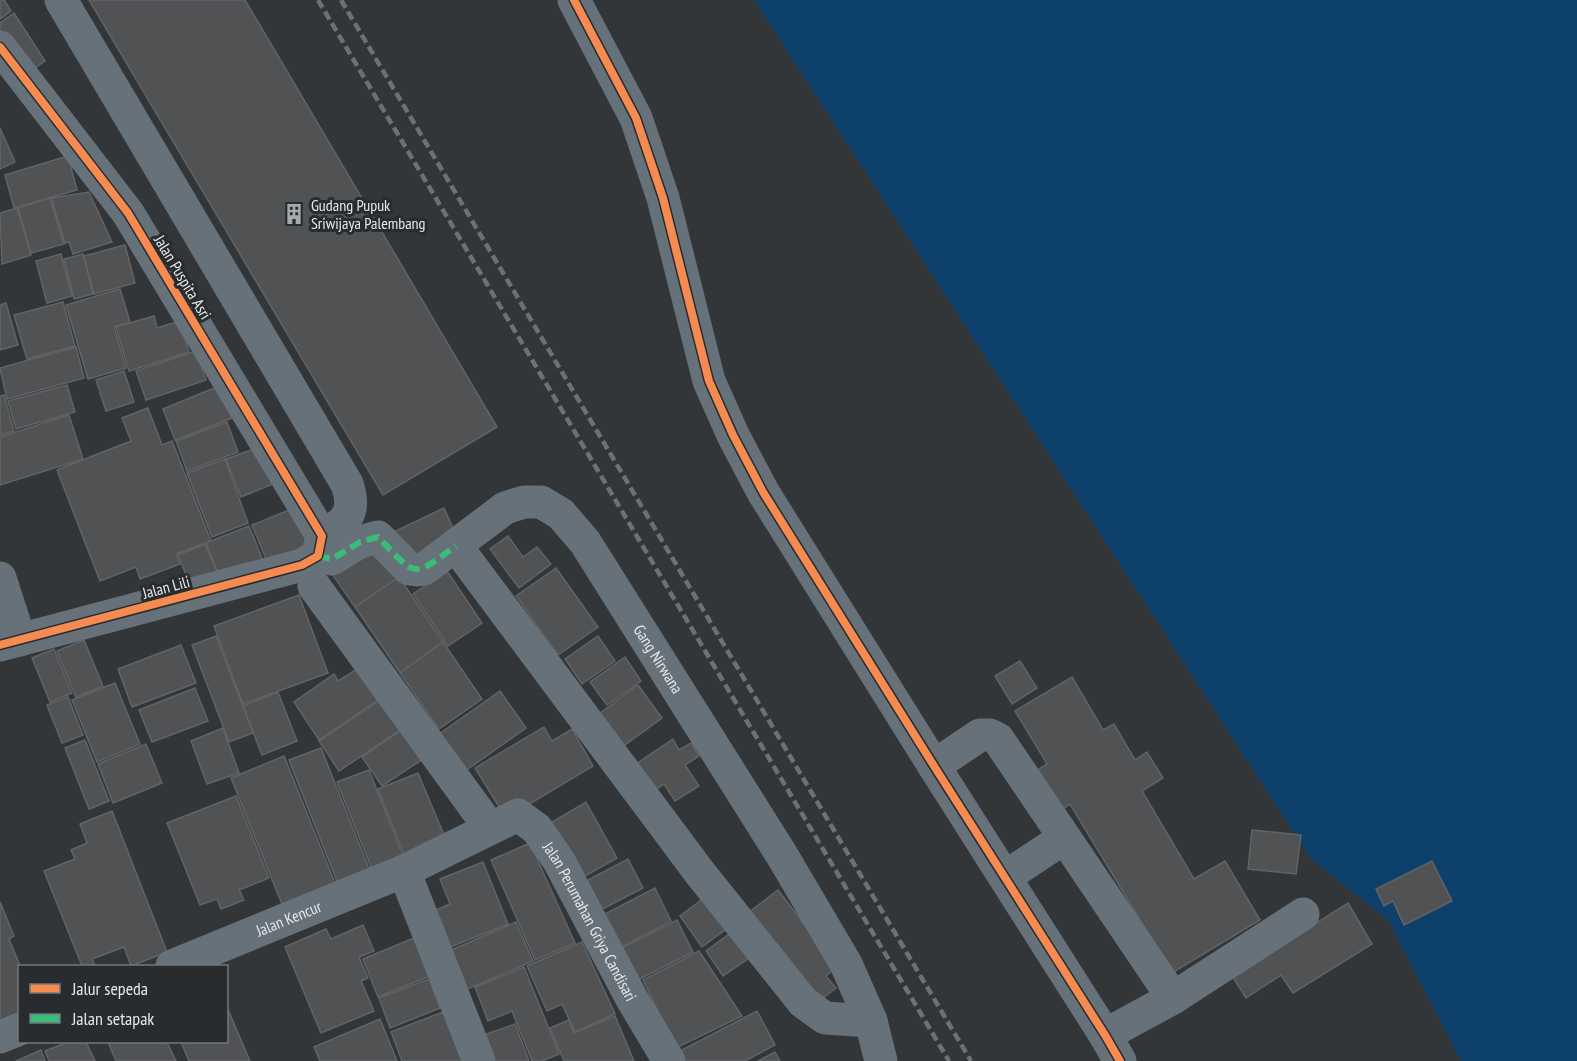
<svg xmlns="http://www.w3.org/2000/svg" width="1577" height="1061" font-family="'PT Sans Narrow',sans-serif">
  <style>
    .green { fill: #0d406a }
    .building { fill: #505254; stroke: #616365; stroke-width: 1.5 }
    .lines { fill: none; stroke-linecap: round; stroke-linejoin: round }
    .minor { stroke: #66717a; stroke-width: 33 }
    .rail { stroke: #6a7276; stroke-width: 4.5; stroke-dasharray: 9 4.5; stroke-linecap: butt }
    .quiet { stroke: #3abd76; stroke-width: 6; stroke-dasharray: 12 6; stroke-linecap: butt }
    .cycleway-casing { stroke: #282c2f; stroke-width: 11 }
    .cycleway { stroke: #f68b52; stroke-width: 8 }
    .labels { text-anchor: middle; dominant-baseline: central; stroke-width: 6; stroke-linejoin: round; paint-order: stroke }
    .poi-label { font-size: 16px; fill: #e6e8ea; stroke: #282c2f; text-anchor: start }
    .street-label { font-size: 16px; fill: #e6e8ea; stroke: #282c2f }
  </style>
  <rect width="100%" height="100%" fill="#333638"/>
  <polygon class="green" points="754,0 1577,0 1577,1061 1461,1061 1388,920 1311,859"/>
  <g class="building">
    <polygon points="0,0 4,0 11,11 0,19"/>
    <polygon points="89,0 245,0 497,427 383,495"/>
    <polygon points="14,13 45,61 23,76 0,41 0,23"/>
    <polygon points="0,128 15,162 0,169"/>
    <polygon points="68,156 77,190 14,208 5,175"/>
    <polygon points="89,192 112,242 73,254 69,242 65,243 51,198"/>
    <polygon points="50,198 64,244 31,253 18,208"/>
    <polygon points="17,208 31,255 2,264 0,213"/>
    <polygon points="125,245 135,283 94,294 84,256"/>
    <polygon points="61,254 72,296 47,303 36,261"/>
    <polygon points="83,254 93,294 74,299 64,259"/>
    <polygon points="120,289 130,322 114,327 126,368 88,379 66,305"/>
    <polygon points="63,302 75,346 27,359 14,315"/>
    <polygon points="6,303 18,345 0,350 0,305"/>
    <polygon points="154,316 157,328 180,321 189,352 129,371 116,327"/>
    <polygon points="76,347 84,378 7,399 0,368"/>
    <polygon points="196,351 206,380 146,400 136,371"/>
    <polygon points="124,371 134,402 106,411 96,380"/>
    <polygon points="67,385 75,412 16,429 8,401"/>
    <polygon points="219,386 232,418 175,440 163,409"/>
    <polygon points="4,395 14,431 0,435 0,396"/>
    <polygon points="148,408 162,445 172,441 211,541 176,554 180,564 140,579 136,567 100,581 57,470 131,441 122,418"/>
    <polygon points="69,415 83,459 0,485 0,437"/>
    <polygon points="227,422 238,452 187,471 176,441"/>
    <polygon points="259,447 273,484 241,497 226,459"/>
    <polygon points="225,459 248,523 212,537 187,473"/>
    <polygon points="294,508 313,553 271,571 252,525"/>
    <polygon points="444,508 456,535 415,555 409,545 394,552 387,535"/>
    <polygon points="249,526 266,568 223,585 206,543"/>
    <polygon points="508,536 523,557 537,547 551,564 519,588 490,549"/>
    <polygon points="373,540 399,577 355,607 330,571"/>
    <polygon points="205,544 221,581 193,592 178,555"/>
    <polygon points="556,568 598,627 558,655 516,596"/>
    <polygon points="447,571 482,623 448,646 413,594"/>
    <polygon points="399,577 443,642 400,673 355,607"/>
    <polygon points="299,595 328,673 243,704 214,626"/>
    <polygon points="216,636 253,733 229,742 192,645"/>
    <polygon points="598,636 615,661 582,684 565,659"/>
    <polygon points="84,640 103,686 76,697 57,651"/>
    <polygon points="443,642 482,699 439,729 400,673"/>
    <polygon points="181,645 196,683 132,707 118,669"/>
    <polygon points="54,649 72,693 50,702 32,658"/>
    <polygon points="625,657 641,681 607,705 590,682"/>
    <polygon points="1020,661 1037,688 1012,704 995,676"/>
    <polygon points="362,666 382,697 319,740 294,702 334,674 338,681"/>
    <polygon points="1072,677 1103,730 1114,724 1135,760 1147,752 1163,778 1142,791 1194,879 1225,861 1260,920 1172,973 1070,804 1054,814 1030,775 1047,764 1015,711"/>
    <polygon points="115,683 140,744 97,762 72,700"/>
    <polygon points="638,685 662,718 611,755 588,722"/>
    <polygon points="195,688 208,721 152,742 139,710"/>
    <polygon points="500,691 526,728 461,774 435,737"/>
    <polygon points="278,692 297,741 262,755 243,706"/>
    <polygon points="68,697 83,735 62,743 47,705"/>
    <polygon points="383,698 403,728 339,771 319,741"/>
    <polygon points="544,727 552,741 572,729 593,766 506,818 475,768"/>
    <polygon points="223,728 239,773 207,784 191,741"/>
    <polygon points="403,729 423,759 382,786 362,757"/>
    <polygon points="673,739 679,750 691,743 699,756 685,765 699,786 675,801 664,784 650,793 633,766"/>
    <polygon points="85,740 109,801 89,809 65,748"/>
    <polygon points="146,744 162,783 113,803 98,764"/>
    <polygon points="321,748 372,876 340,889 289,760"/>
    <polygon points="284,756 335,883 282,904 231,778"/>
    <polygon points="369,770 406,864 375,877 337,782"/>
    <polygon points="418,773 447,842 406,859 378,789"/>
    <polygon points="236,796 269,878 239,890 244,900 221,909 217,899 200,905 167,823"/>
    <polygon points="586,802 617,858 580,879 549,824"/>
    <polygon points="112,811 167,952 131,966 124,947 92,959 95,966 82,966 44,871 75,859 71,850 87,843 80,824"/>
    <polygon points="1252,830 1301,835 1296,874 1248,869"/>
    <polygon points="530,843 575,943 535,960 491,860"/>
    <polygon points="628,859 643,888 597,912 582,883"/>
    <polygon points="1432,861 1452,901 1404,925 1393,901 1384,906 1376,889"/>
    <polygon points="483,862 508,924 448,948 434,911 450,904 440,879"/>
    <polygon points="655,888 671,921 616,950 599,917"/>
    <polygon points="778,890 837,967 826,976 836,988 813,1006 744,916"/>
    <polygon points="704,898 726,929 702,947 680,916"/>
    <polygon points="0,902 14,936 9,939 20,966 20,1014 0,1022"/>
    <polygon points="1348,903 1372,944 1293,993 1281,975 1246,998 1232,976"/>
    <polygon points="677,920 693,952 638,980 622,948"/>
    <polygon points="516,922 533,961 465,990 449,951"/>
    <polygon points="363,925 374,951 359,957 368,978 361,981 374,1011 321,1033 285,947 326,929 331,939"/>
    <polygon points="740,926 758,952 723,976 706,951"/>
    <polygon points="414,938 430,976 378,997 363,959"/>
    <polygon points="582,942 615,1014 575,1032 562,1004 547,1011 527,966"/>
    <polygon points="699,951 742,1016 676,1048 643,980"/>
    <polygon points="524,967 559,1054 542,1061 532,1061 512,1011 488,1021 475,987"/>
    <polygon points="429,979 440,1008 390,1028 379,998"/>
    <polygon points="226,1005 250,1061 189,1061 181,1042 226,1042"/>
    <polygon points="757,1011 775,1045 745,1061 680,1061 676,1053"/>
    <polygon points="443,1012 462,1061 402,1061 391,1032"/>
    <polygon points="615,1016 634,1061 564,1061 550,1028 569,1020 574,1033"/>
    <polygon points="380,1019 397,1061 320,1061 314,1047"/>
    <polygon points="515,1024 529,1061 494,1061 484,1035"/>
    <polygon points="68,1042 86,1042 95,1061 49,1061 45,1051"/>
    <polygon points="108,1042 167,1042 176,1061 116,1061"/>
    <polygon points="41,1050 45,1061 16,1061"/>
    <polygon points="775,1052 780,1061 758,1061"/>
  </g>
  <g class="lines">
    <g class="minor">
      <path d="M61,0L347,484C357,513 346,523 322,536"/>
      <polyline points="574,0 636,118 663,198 709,381 733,435 763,492 934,766 1105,1035 1120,1061"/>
      <polyline points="0,47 128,213 322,536"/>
      <polyline points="456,546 700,873 803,1002 825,1018 871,1021"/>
      <path id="s1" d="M318,556L332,559L360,542L378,537L409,569L417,570L424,569L505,508L524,502H541L561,514L585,542L783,857L846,964L871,1021L881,1061"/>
      <polyline points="0,578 20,640"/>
      <polyline points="314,586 490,828"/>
      <polyline points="0,645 302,565 318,556 322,536"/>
      <polyline points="934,766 980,735 990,735 998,739 1173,998"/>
      <polyline points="404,871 479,1061"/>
      <polyline points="1005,877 1064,838"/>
      <path id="s2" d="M172,966L404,871L518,815L537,829L559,861L632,999L669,1061"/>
      <polyline points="1105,1035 1173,998 1303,914"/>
      <polyline points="0,1037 20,1029"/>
    </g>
    <g class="rail">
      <polyline points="318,0 949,1061"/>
      <polyline points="341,0 971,1061"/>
    </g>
    <path class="quiet" d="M318,556L332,559L360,542L378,537C417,577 410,579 456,546"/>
    <defs>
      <g id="cycleway">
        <polyline points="574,0 636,118 663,198 709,381 733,435 763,492 934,766 1105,1035 1120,1061"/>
        <polyline points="0,47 128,213 322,536 318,556 302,565 0,645"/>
      </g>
    </defs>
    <use href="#cycleway" class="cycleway-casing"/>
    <use href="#cycleway" class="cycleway"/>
  </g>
  <defs>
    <symbol id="building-bare" viewBox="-9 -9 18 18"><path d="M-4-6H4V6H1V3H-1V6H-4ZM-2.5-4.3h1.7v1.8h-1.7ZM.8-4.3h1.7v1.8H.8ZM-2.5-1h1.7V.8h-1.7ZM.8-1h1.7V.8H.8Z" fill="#a7aaac" stroke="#282c2f" stroke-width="2.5" paint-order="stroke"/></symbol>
  </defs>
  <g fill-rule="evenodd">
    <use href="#building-bare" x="279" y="199" width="30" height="30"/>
  </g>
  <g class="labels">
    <g class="poi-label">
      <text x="311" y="205">Gudang Pupuk<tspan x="311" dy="18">Sriwijaya Palembang</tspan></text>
    </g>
    <g class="street-label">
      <text transform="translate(183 277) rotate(59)">Jalan Puspita Asri</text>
      <text transform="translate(166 587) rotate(-15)">Jalan Lili</text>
      <text stroke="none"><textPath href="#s1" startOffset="462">Gang Nirwana</textPath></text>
      <text stroke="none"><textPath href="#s2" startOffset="126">Jalan Kencur</textPath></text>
      <text stroke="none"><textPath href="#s2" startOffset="508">Jalan Perumahan Griya Candisari</textPath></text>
    </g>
  </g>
  <rect x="18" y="965" width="210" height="78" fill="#282c2f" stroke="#74777a" stroke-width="1.5"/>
  <rect x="30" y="984" width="30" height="9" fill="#f68b52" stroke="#74777a" stroke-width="1.5"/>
  <text x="72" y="995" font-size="18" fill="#e6e8ea">Jalur sepeda</text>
  <rect x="30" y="1014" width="30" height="9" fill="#3abd76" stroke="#74777a" stroke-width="1.5"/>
  <text x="72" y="1025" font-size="18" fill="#e6e8ea">Jalan setapak</text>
</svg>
